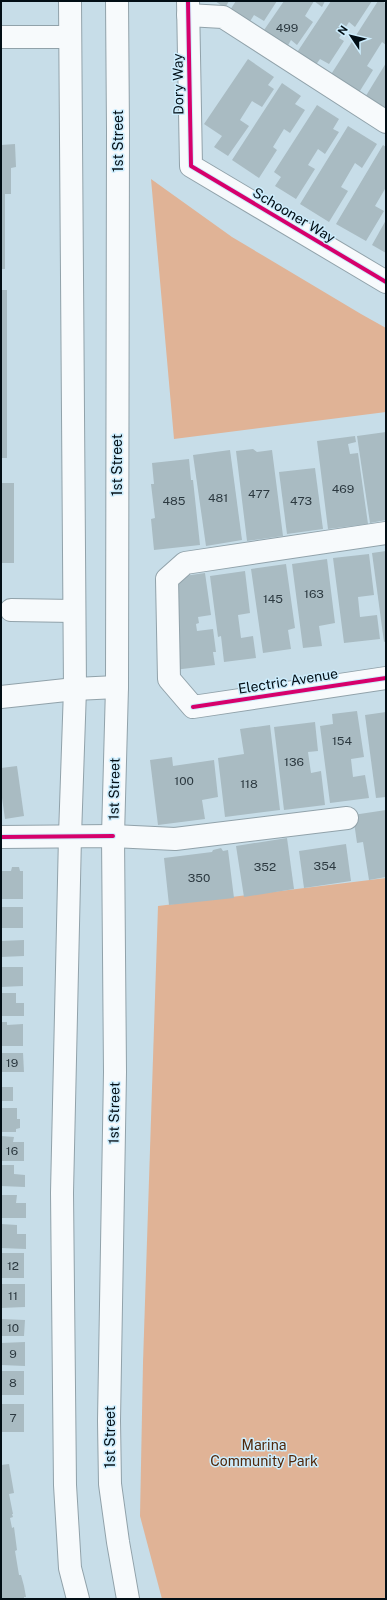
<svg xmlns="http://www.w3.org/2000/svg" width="387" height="1600" font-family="'Public Sans',sans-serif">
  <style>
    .green { fill: #e0b396 }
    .building { fill: #a9bbc2 }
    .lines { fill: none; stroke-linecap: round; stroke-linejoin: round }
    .minor-casing { stroke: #91a2aa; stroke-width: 24 }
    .major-casing { stroke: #91a2aa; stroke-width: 24 }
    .minor { stroke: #f7fafc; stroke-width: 22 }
    .major { stroke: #f7fafc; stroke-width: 22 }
    .cycleway-casing { stroke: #cdedfd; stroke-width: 6 }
    .cycleway { stroke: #d6006c; stroke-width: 4 }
    .labels { text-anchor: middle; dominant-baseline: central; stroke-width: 3; stroke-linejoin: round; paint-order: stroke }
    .number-label { font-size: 12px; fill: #2c3940 }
    .street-label { font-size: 14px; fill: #020e15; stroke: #cdedfd }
    .park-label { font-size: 14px; fill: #50270a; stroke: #cdedfd }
  </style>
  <rect width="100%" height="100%" fill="#c7dde8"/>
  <g class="green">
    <polygon points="151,179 232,237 361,314 386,328 386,412 174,439"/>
    <polygon points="386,878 386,1599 162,1599 140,1516 143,1363 158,906"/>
  </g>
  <g class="building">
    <polygon points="215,1 229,1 225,8"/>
    <polygon points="236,1 277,1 264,21 254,15 249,23 230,10"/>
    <polygon points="284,1 325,1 322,7 314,1 305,16 313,22 297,45 291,40 286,49 262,33"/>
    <polygon points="331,1 372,1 355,27 349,22 339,38 344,41 329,64 320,59 315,66 296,54"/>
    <polygon points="378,1 382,1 386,4 386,45 382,42 367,66 373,70 358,94 330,76"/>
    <polygon points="248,59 274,77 268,85 274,89 262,107 252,101 240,120 249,126 228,156 214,147 222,136 204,124"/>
    <polygon points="386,63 386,113 364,99"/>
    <polygon points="282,83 301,96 295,104 305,110 290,133 284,129 273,147 277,150 259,178 232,160"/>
    <polygon points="317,105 339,119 333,129 339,132 325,154 318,149 308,165 315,169 296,199 275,186 281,177 274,172"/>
    <polygon points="348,126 377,144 362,168 355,163 341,187 348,191 329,222 300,204"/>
    <polygon points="15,144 16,167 11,168 11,194 5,194 5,269 1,269 1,145"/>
    <polygon points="383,145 386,147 386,190 385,189 375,206 384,211 366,241 336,224"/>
    <polygon points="386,220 386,253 372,245"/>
    <rect x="1" y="290" width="6" height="168"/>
    <polygon points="386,432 386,520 370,523 357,436"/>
    <polygon points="355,436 356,442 348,444 350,454 358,453 368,524 328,529 317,441"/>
    <polygon points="253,449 257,452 272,450 283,536 247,541 236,451"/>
    <polygon points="230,450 242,540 206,546 193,455"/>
    <polygon points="189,459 191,480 193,480 200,545 154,550 151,519 155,518 151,484 154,484 152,463"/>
    <polygon points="315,468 323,529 287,534 279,472"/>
    <rect x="1" y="483" width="13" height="80"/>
    <polygon points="386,551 386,641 384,642 372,553"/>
    <polygon points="369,554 374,595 358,597 360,617 377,615 380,639 344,643 333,558"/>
    <polygon points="327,559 335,623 319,626 322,646 303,648 292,564"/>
    <polygon points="286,564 295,628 288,630 291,649 263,653 251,569"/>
    <polygon points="245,571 250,613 238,615 241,638 253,636 256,658 224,662 221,636 218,637 210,576"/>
    <polygon points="205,573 211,615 198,617 199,623 196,624 197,631 213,629 216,652 213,652 215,665 174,670 177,577"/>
    <polygon points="357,711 364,757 351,759 353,777 365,775 369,798 330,803 320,726 333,724 332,714"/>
    <polygon points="386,712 386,797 376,798 365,715"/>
    <polygon points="315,722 318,751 308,752 311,773 321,771 325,805 284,810 274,727"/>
    <polygon points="270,725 280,810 225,817 218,758 244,754 240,729"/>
    <polygon points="172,757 173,766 214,760 218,797 202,800 205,819 158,825 150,760"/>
    <polygon points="17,766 24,816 5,819 1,791 1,768"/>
    <polygon points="386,810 386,877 369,880 363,842 357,843 353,815"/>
    <polygon points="287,838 294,889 244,897 236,846"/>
    <polygon points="346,844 351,881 304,888 299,851"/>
    <polygon points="221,848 223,851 228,850 234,898 169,905 164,858 212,852 213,850"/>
    <polygon points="12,867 19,867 20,871 23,871 23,899 1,899 1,871 11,871"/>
    <rect x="1" y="907" width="22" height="21"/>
    <polygon points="24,940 24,956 1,957 1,941"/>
    <polygon points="1,967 23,967 23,986 1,987"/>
    <polygon points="1,993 16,993 16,1003 24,1003 24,1016 1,1016"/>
    <polygon points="1,1022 7,1022 7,1025 23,1024 23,1046 1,1046"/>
    <polygon points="1,1053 23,1053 24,1072 1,1072"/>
    <rect x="1" y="1087" width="12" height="14"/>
    <polygon points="1,1108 17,1108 17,1119 20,1119 20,1128 16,1129 16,1132 1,1132"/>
    <polygon points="1,1136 14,1137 13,1142 24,1142 24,1161 1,1161"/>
    <polygon points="1,1165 14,1165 14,1174 25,1175 25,1187 1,1186"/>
    <polygon points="1,1195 17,1195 16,1203 26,1203 26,1218 1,1218"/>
    <polygon points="1,1224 17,1225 17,1234 26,1234 26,1249 1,1248"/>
    <rect x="1" y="1253" width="23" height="25"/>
    <polygon points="1,1284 25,1284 25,1307 1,1308"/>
    <polygon points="1,1319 25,1320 24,1336 1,1336"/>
    <polygon points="25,1342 25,1366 1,1365 1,1343"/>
    <rect x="1" y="1371" width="23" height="24"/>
    <rect x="1" y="1404" width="23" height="28"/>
    <polygon points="9,1464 14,1493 9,1494 13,1514 12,1514 13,1517 10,1518 12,1528 14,1527 17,1550 15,1551 19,1575 21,1575 24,1586 26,1597 24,1597 24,1599 1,1599 1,1465"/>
  </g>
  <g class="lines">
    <defs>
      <g id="minor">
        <polyline points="188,1 191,166 386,282"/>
        <polyline points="188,15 223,17 386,122"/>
        <polyline points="1,37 70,37"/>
        <polyline points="386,533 185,563 167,579 169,679 193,707 386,678"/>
        <polyline points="11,610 74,611"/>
        <polyline points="1,697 75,689 117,687"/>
        <polyline points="1,837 113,836 175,839 347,818"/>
      </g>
      <g id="major">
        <polyline points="70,1 75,689 70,836 62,1193 65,1485 70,1568 78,1599"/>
        <polyline points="117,1 118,131 117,687 113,836 115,1072 109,1421 110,1484 118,1542 128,1599"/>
      </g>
    </defs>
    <use href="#minor" class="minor-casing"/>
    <use href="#major" class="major-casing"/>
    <use href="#minor" class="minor"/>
    <use href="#major" class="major"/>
    <defs>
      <g id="cycleway">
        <polyline points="188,1 191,166 386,282"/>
        <polyline points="193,707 386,678"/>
        <polyline points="1,837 113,836"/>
      </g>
    </defs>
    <use href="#cycleway" class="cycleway-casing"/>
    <use href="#cycleway" class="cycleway"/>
  </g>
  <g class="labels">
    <g class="number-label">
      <text x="287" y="28">499</text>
      <text x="343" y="489">469</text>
      <text x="259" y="494">477</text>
      <text x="218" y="498">481</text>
      <text x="174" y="501">485</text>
      <text x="301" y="501">473</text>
      <text x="314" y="594">163</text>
      <text x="273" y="599">145</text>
      <text x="342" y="741">154</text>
      <text x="294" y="762">136</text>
      <text x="184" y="781">100</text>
      <text x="249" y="784">118</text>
      <text x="325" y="866">354</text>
      <text x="265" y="867">352</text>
      <text x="199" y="878">350</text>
      <text x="12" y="1063">19</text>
      <text x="12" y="1151">16</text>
      <text x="13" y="1266">12</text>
      <text x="13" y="1296">11</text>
      <text x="13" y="1328">10</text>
      <text x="13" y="1354">9</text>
      <text x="13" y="1383">8</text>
      <text x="13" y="1418">7</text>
    </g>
    <g class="street-label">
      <text transform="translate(178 84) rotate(-91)">Dory Way</text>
      <text transform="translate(118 141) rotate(-90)">1st Street</text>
      <text transform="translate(294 215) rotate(31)">Schooner Way</text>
      <text transform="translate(117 465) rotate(-90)">1st Street</text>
      <text transform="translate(288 681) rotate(-9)">Electric Avenue</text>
      <text transform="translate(114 789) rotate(-89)">1st Street</text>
      <text transform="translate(114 1113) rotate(-89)">1st Street</text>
      <text transform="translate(110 1437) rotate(-90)">1st Street</text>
    </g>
    <g class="park-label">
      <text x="264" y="1445">Marina<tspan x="264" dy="16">Community Park</tspan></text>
    </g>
  </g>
  <rect width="387" height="1600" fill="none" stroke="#020e15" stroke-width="4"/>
  <g transform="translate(351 36) rotate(305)" stroke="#cdedfd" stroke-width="3" paint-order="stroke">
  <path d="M0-3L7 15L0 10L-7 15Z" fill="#020e15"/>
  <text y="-6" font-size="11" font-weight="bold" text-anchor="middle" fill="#020e15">N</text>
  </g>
</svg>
